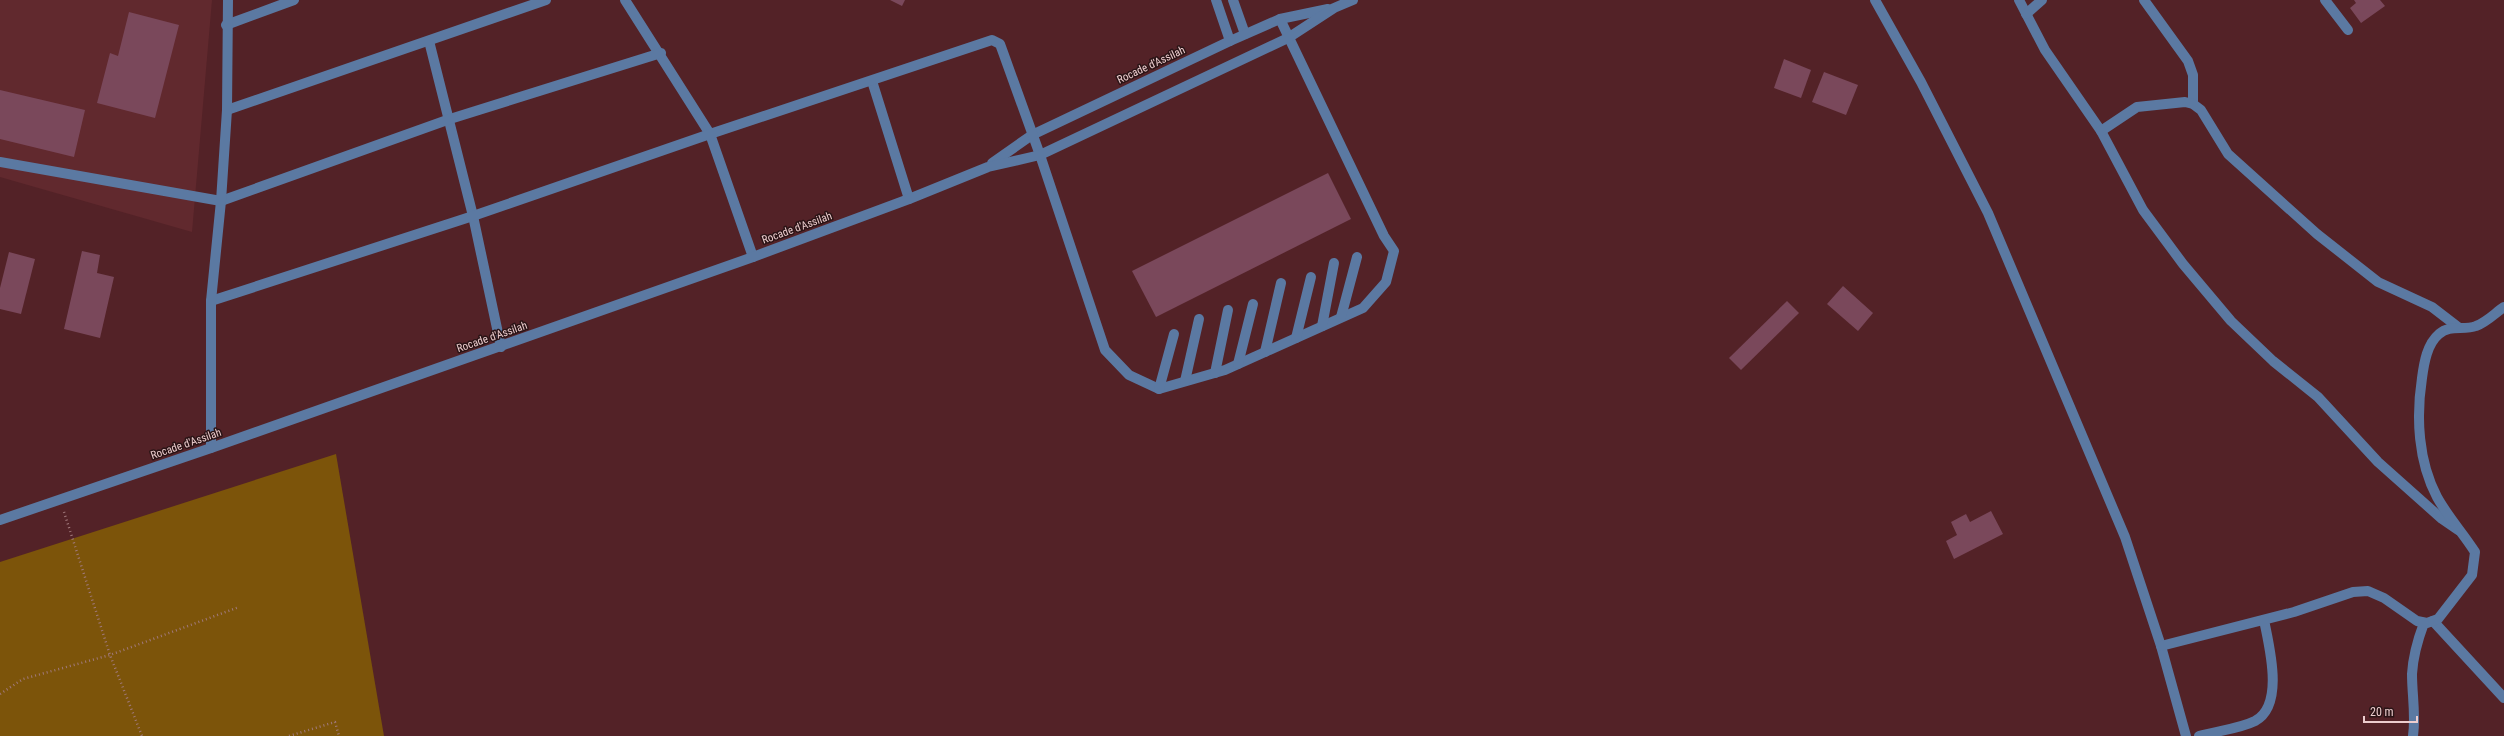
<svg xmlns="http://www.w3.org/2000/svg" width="2504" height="736" font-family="'Roboto Condensed',sans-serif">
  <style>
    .built { fill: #61292e }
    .green { fill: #7c540a }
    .building { fill: #7a485b }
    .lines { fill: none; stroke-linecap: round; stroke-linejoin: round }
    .path { stroke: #a1797c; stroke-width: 2.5; stroke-dasharray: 1 3; stroke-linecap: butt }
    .minor { stroke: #5b79a2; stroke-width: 10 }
    .labels { text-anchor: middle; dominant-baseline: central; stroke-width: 3; stroke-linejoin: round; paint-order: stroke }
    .street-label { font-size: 11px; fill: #edcdce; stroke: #2a1416 }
  </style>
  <rect width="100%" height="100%" fill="#532227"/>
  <polygon class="built" points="0,0 212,0 192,232 0,177"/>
  <polygon class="green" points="336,454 384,736 0,736 0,562"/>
  <g class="building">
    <polygon points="890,0 905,0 902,6"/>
    <polygon points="2354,0 2380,0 2385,6 2361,23 2350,8 2356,3"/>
    <polygon points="129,12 179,25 155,118 97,103 110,53 118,56"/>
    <polygon points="1784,59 1811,70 1801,98 1774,88"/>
    <polygon points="1824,72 1858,85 1846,115 1812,102"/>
    <polygon points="0,90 85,110 74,157 0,139"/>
    <polygon points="1328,173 1351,219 1156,317 1132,271"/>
    <polygon points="82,251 100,255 97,273 114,277 100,338 64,329"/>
    <polygon points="9,252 35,259 21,314 0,309 0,288"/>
    <polygon points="1843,286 1873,313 1858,331 1827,304"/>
    <polygon points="1787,301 1799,313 1741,370 1729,358"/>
    <polygon points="1991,511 2003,534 1954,559 1946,541 1957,535 1951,522 1966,514 1970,522"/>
  </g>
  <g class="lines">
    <g class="path">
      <polyline points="64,512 110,655 142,736"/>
      <polyline points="0,694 23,679 110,655 239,607"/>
      <polyline points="289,736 335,722 339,736"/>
    </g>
    <g class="minor">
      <polyline points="625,0 710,134 753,257"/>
      <polyline points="1216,0 1230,41"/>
      <polyline points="1233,0 1245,34"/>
      <polyline points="1875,0 1921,82 1988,213 2125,537 2161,646 2186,736"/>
      <polyline points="2019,0 2045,50 2101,131 2143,210 2183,264 2231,321 2273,361 2318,397 2378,462 2442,519 2458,530"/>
      <polyline points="2144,0 2188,61 2193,75 2193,104"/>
      <polyline points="2325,0 2348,30"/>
      <polyline points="2026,14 2042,0"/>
      <polyline points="226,25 294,0"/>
      <polyline points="429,41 473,216 501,347"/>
      <polyline points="872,81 909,199"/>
      <polyline points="227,110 546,0"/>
      <polyline points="2101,131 2137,107 2185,102 2193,104 2201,110 2228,154 2317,234 2378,282 2432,307 2458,327"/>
      <polyline points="0,162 221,201 450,119 661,53"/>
      <polyline points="992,163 1032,135 1230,41 1280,19 1328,9"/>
      <polyline points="211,301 473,216 710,134 992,40 1000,44 1004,55 1040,155 1105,350 1129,375 1159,389 1225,370 1363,308 1386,282 1394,251 1384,236 1280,19"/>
      <polyline points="1341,317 1357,257"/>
      <polyline points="1322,326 1334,263"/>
      <polyline points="1296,338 1311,277"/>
      <polyline points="1265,352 1281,283"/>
      <polyline points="1238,364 1253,304"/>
      <polyline points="1215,373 1228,310"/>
      <polyline points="1185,381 1199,319"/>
      <polyline points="1159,389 1174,334"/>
      <polyline points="211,448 211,301 221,201 227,110 228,0"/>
      <polyline points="0,520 211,448 753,257 909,199 988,167 1040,155 1288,38 1334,8 1353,0"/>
      <polyline points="2433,621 2504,698"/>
      <path d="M2161,646L2294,612L2353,592L2368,591L2384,598L2417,621L2427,623L2438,619L2472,575L2475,552C2463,533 2448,517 2437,497C2418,461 2416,417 2422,378C2424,363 2427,344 2439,334C2450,324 2464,331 2476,326C2487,322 2495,313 2504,307"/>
      <path d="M2199,736C2216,731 2239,729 2255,721C2285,705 2269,646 2264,620"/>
      <path d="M2413,736C2416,715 2412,695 2412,674C2413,656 2418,639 2424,623"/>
    </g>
  </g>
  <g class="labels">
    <g class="street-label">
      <text transform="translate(1151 65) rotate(-25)">Rocade d'Assilah</text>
      <text transform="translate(797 228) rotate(-20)">Rocade d'Assilah</text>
      <text transform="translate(492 337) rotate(-19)">Rocade d'Assilah</text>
      <text transform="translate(186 444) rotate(-19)">Rocade d'Assilah</text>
    </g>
  </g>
  <path d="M2364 716v6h53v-6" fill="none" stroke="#edcdce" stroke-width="2"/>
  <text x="2370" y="716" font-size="12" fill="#edcdce" stroke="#2a1416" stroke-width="3" paint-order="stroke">20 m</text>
</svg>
